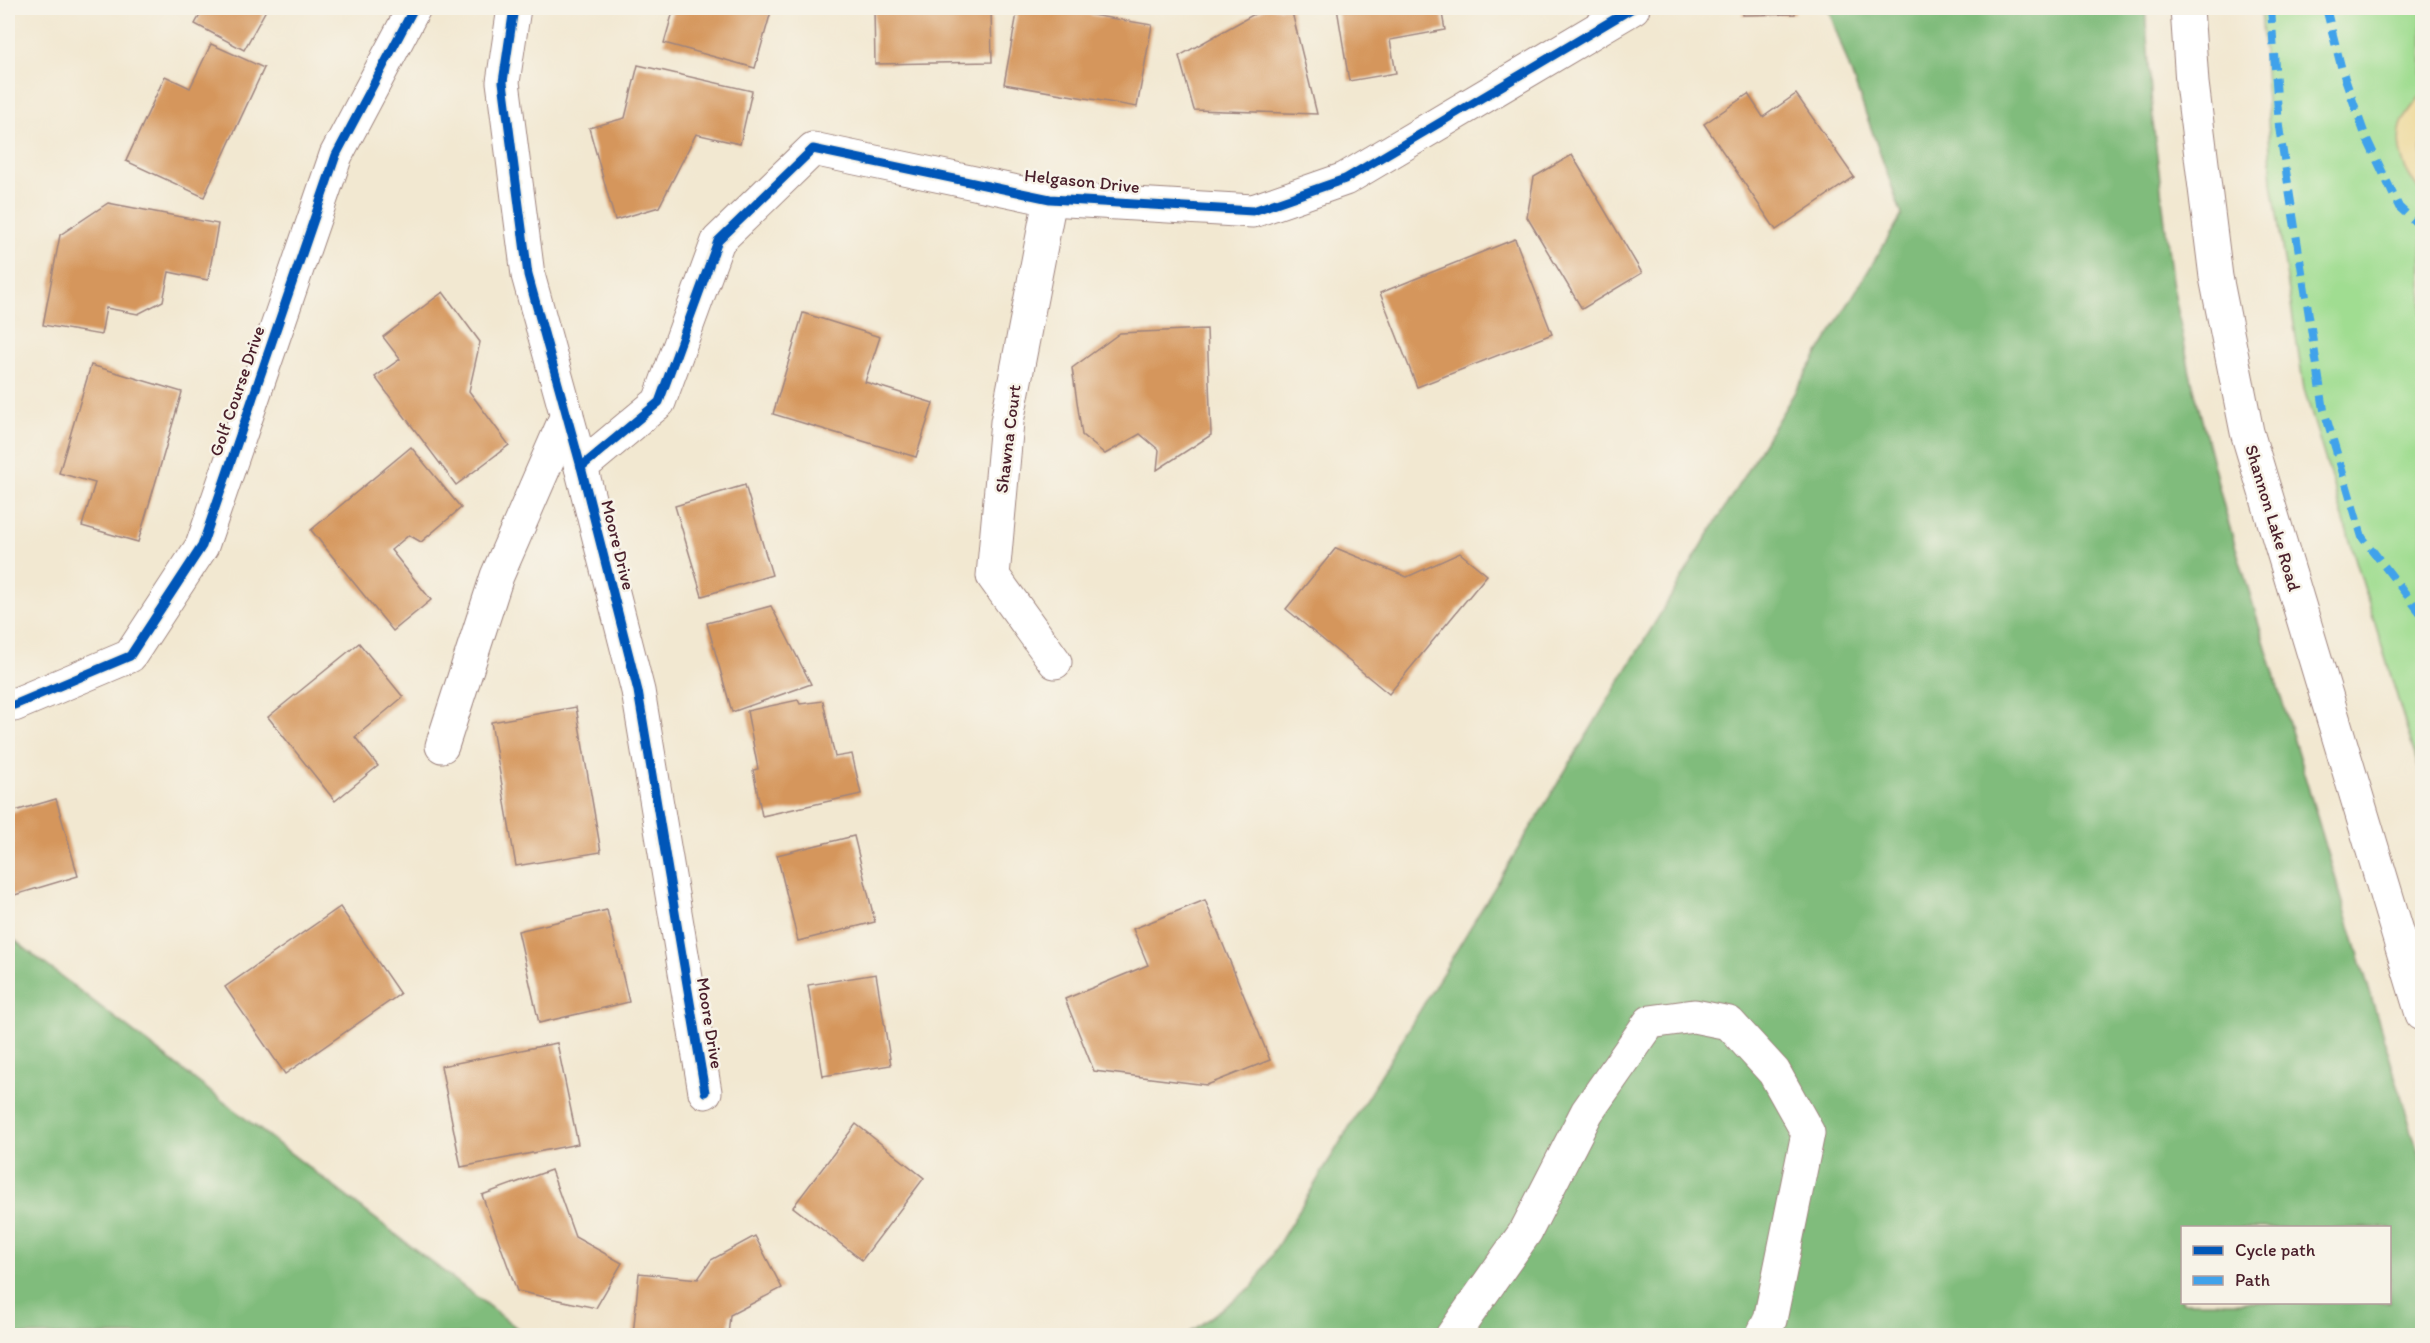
<svg xmlns="http://www.w3.org/2000/svg" width="2430" height="1343" font-family="Itim,sans-serif">
  <style>
    .green { fill: #a0dd91; stroke: #757e5e; stroke-width: 1.5 }
    .forest { fill: #80bc7b; stroke: #656e53; stroke-width: 1.5; fill-rule: evenodd }
    .sand { fill: #eeda9e; stroke: #9c7c64; stroke-width: 1.5 }
    .building { fill: #d5965c }
    .lines { fill: none; stroke-linecap: round; stroke-linejoin: round }
    .minor-casing { stroke: #9e847e; stroke-width: 35 }
    .major-casing { stroke: #9e847e; stroke-width: 35 }
    .minor { stroke: #fff; stroke-width: 33 }
    .major { stroke: #fff; stroke-width: 33 }
    .quiet { stroke: #40a2eb; stroke-width: 8; stroke-dasharray: 15 8; stroke-linecap: butt }
    .cycleway-casing { stroke: #f7f3e8; stroke-width: 13 }
    .cycleway { stroke: #0057b8; stroke-width: 9 }
    .labels { text-anchor: middle; dominant-baseline: central; stroke-width: 5; stroke-linejoin: round; paint-order: stroke }
    .street-label { font-size: 18px; fill: #4a1f2b; stroke: #f7f3e8 }
  </style>
  <rect width="100%" height="100%" fill="#f7f3e8"/>
  <filter id="ink" filterUnits="userSpaceOnUse"><feTurbulence type="fractalNoise" baseFrequency=".0167" numOctaves="2"/><feDisplacementMap in="SourceGraphic" scale="12" xChannelSelector="R" yChannelSelector="G"/><feConvolveMatrix kernelMatrix="1 2 1 2 8 2 1 2 1" color-interpolation-filters="sRGB"/></filter>
  <filter id="wash" filterUnits="userSpaceOnUse"><feTurbulence type="fractalNoise" baseFrequency=".008" numOctaves="4" result="noise"/><feDisplacementMap in="SourceGraphic" scale="24" xChannelSelector="R" yChannelSelector="G"/><feGaussianBlur stdDeviation="1.35" result="paint"/><feColorMatrix in="noise" values="0 0 0 0 0 0 0 0 0 0 0 0 0 0 0 0 0 1.4 0 .05"/><feComposite in="paint" operator="in"/></filter>
  <g filter="url(#wash)">
    <rect width="100%" height="100%" fill="#f2e8d1"/>
    <polygon class="green" points="2261,8 2422,8 2422,779 2304,389 2272,182"/>
    <g class="forest">
      <path d="M1828,8H2145L2153,122L2172,281L2190,373L2227,518L2422,1165V1335L1185,1336L1253,1286L1902,215ZM2182,1228H2390V1302H2182Z"/>
      <polygon points="8,935 36,957 526,1335 8,1335"/>
    </g>
    <path class="sand" d="M2422,94V191C2405,176 2395,149 2401,126C2404,115 2416,103 2422,94Z"/>
    <g id="blocks">
      <g class="building">
        <polygon points="204,8 267,8 244,50 195,24"/>
        <polygon points="674,8 772,8 755,68 664,43"/>
        <polygon points="874,8 991,8 992,62 875,64"/>
        <polygon points="1018,8 1050,8 1152,25 1137,107 1004,84"/>
        <polygon points="1265,8 1291,8 1317,114 1194,110 1179,56"/>
        <polygon points="1337,8 1441,8 1445,30 1390,40 1396,73 1349,81"/>
        <polygon points="1743,8 1795,8 1795,14 1743,15"/>
        <polygon points="211,44 264,68 204,197 126,161 165,76 190,88"/>
        <polygon points="638,65 752,91 740,144 696,134 659,207 615,220 589,128 625,118"/>
        <polygon points="1748,94 1763,117 1796,94 1854,177 1776,230 1704,124"/>
        <polygon points="1572,155 1642,273 1582,309 1527,217 1534,177"/>
        <polygon points="108,203 218,224 208,280 169,272 163,301 138,314 106,308 101,335 43,325 60,235"/>
        <polygon points="1515,239 1552,334 1417,387 1380,293"/>
        <polygon points="443,292 480,342 469,391 509,445 456,485 375,377 400,359 383,337"/>
        <polygon points="803,313 880,337 865,382 933,403 916,457 773,414"/>
        <polygon points="1207,329 1211,435 1157,470 1159,450 1140,434 1105,454 1082,435 1072,368 1120,333"/>
        <polygon points="91,365 182,392 138,542 82,526 95,483 59,473"/>
        <polygon points="411,447 461,508 421,542 409,535 391,550 431,600 393,631 311,530"/>
        <polygon points="745,485 772,575 702,596 675,506"/>
        <polygon points="1336,548 1407,577 1460,553 1487,575 1389,694 1286,609"/>
        <polygon points="771,606 811,684 732,712 707,623"/>
        <polygon points="359,643 403,697 355,737 378,766 335,801 268,717"/>
        <polygon points="798,700 800,704 823,701 835,757 852,754 861,794 762,816 753,770 758,769 747,711"/>
        <polygon points="576,707 601,852 516,866 491,722"/>
        <polygon points="56,799 78,876 8,897 8,813"/>
        <polygon points="854,836 875,922 798,941 777,855"/>
        <polygon points="1205,900 1270,1060 1207,1085 1094,1071 1065,999 1148,965 1133,929"/>
        <polygon points="340,907 400,994 285,1074 225,987"/>
        <polygon points="607,910 629,1002 539,1023 518,931"/>
        <polygon points="876,974 891,1065 823,1076 808,985"/>
        <polygon points="557,1043 578,1144 461,1167 441,1066"/>
        <polygon points="856,1124 924,1178 862,1260 793,1207"/>
        <polygon points="551,1170 575,1237 622,1263 596,1308 517,1291 482,1195"/>
        <polygon points="755,1236 782,1288 730,1315 728,1336 633,1336 639,1273 698,1279 711,1260"/>
      </g>
    </g>
  </g>
  <g filter="url(#ink)">
    <use href="#blocks" fill-opacity="0" stroke="#9e847e" stroke-width="1.5"/>
    <g class="lines">
      <defs>
        <g id="minor">
          <polyline points="514,8 503,82 528,275 581,467 638,691 705,1092"/>
          <polyline points="1050,199 1007,422 993,576 1055,662"/>
          <polyline points="581,467 659,402 718,241 813,149 1050,199 1253,211 1345,179 1633,8"/>
          <polyline points="8,705 14,705 130,656 202,546 336,155 414,8"/>
          <polyline points="442,746 497,576 567,415"/>
          <polyline points="1452,1336 1526,1231 1587,1112 1650,1022 1694,1016 1729,1023 1774,1072 1808,1133 1770,1320 1762,1336"/>
        </g>
        <polyline id="major" points="2187,8 2192,83 2216,277 2247,432 2422,1014"/>
      </defs>
      <use href="#minor" class="minor-casing"/>
      <use href="#major" class="major-casing"/>
      <use href="#minor" class="minor"/>
      <use href="#major" class="major"/>
      <g class="quiet">
        <polyline points="2271,8 2279,127 2324,410 2362,537 2422,615"/>
        <polyline points="2326,8 2342,70 2365,135 2399,207 2422,228"/>
      </g>
      <defs>
        <g id="cycleway">
          <polyline points="514,8 503,82 528,275 581,467 638,691 705,1092"/>
          <polyline points="581,467 659,402 718,241 813,149 1050,199 1253,211 1345,179 1633,8"/>
          <polyline points="8,705 14,705 130,656 202,546 336,155 414,8"/>
        </g>
      </defs>
      <use href="#cycleway" class="cycleway-casing"/>
      <use href="#cycleway" class="cycleway"/>
    </g>
  </g>
  <g class="labels">
    <g class="street-label">
      <text transform="translate(1082 181) rotate(6)">Helgason Drive</text>
      <text transform="translate(237 391) rotate(-71)">Golf Course Drive</text>
      <text transform="translate(1008 439) rotate(-83)">Shawna Court</text>
      <text transform="translate(2273 518) rotate(73)">Shannon Lake Road</text>
      <text transform="translate(618 545) rotate(76)">Moore Drive</text>
      <text transform="translate(710 1023) rotate(81)">Moore Drive</text>
    </g>
  </g>
  <rect width="2430" height="1343" fill="none" stroke="#f7f3e8" stroke-width="30"/>
  <rect x="2181" y="1226" width="210" height="78" fill="#f7f3e8" stroke="#b29e9c" stroke-width="1.5"/>
  <rect x="2193" y="1246" width="30" height="9" fill="#0057b8" stroke="#b29e9c" stroke-width="1.5"/>
  <text x="2235" y="1256" font-size="18" fill="#4a1f2b">Cycle path</text>
  <rect x="2193" y="1276" width="30" height="9" fill="#40a2eb" stroke="#b29e9c" stroke-width="1.5"/>
  <text x="2235" y="1286" font-size="18" fill="#4a1f2b">Path</text>
</svg>
